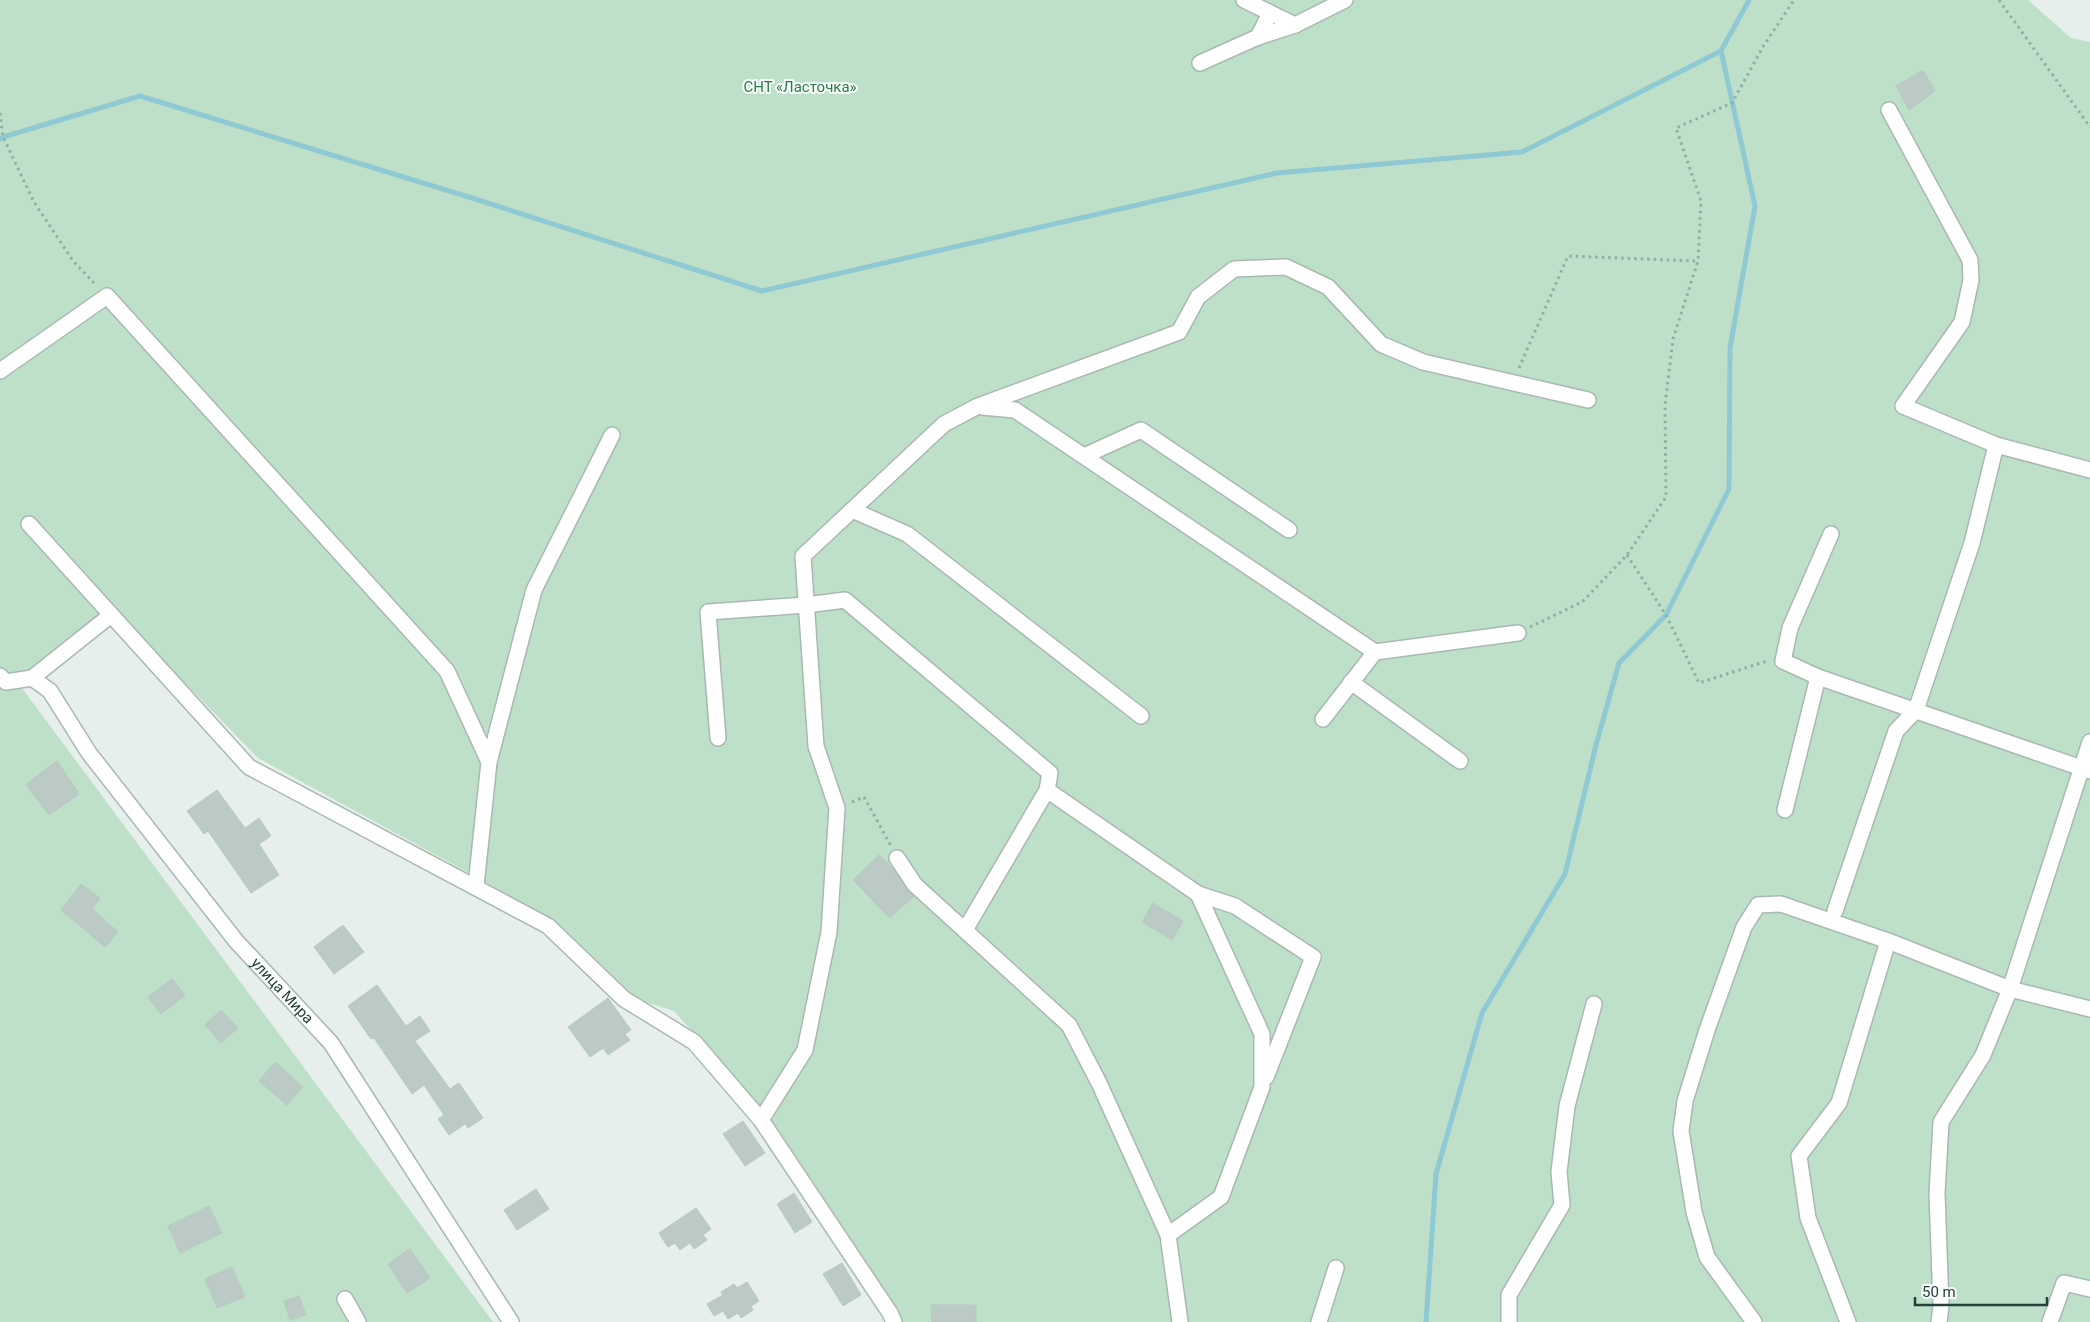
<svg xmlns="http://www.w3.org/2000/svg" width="2090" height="1322" font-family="Roboto,sans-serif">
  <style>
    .green { fill: #bfe0c8 }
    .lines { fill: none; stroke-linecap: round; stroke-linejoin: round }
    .stream { stroke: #8ec9d4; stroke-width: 5 }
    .building { fill: #bbcac4; stroke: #b8c9c2 }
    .minor-casing { stroke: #a8b8b2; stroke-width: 18 }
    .path { stroke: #86b3a5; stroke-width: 3; stroke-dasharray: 2.5 4; stroke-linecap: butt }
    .minor { stroke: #fff; stroke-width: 15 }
    .labels { text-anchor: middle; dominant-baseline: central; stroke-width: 4; stroke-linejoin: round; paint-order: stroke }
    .park-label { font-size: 15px; fill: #2d7a4b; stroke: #f7fbf9 }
    .street-label { font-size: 15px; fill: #24423a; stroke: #f7fbf9 }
  </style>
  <rect width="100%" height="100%" fill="#e6efeb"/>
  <polygon class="green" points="0,0 2028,0 2071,38 2090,42 2090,1322 902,1322 896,1307 770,1118 674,1011 630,997 549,920 491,885 258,758 111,607 19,684 493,1322 0,1322"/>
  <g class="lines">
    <g class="stream">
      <polyline points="0,139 3,137 140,96 472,198 762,291 1277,173 1522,152 1721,51 1749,0"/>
      <polyline points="1426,1322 1436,1174 1482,1013 1565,874 1596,745 1619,663 1666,615 1729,489 1730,348 1755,206 1721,51"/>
    </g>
  </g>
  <g class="building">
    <polygon points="1923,70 1935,91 1909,110 1896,86"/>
    <polygon points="57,761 79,794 49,815 26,784"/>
    <polygon points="217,790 245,828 259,818 271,836 259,844 279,875 251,893 208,831 204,834 187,811"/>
    <polygon points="879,855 895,871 914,896 890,918 853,880"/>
    <polygon points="81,884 100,898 92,909 118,932 105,947 61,910"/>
    <polygon points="1153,903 1183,921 1172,940 1142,922"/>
    <polygon points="343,925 364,952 334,974 314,947"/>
    <polygon points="172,979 185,995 161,1014 148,997"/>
    <polygon points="377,985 406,1026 420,1016 430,1031 415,1041 450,1089 459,1083 483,1118 468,1128 465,1124 449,1135 438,1119 444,1115 424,1085 412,1094 374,1038 371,1039 348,1006"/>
    <polygon points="608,998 631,1030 625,1034 630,1040 608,1055 603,1048 590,1057 568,1027"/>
    <polygon points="221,1010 238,1028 221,1043 205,1025"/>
    <polygon points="275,1062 303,1087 287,1105 259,1081"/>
    <polygon points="743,1121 765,1153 745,1166 723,1134"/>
    <polygon points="536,1189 549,1209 517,1230 504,1210"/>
    <polygon points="794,1193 812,1222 795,1233 777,1204"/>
    <polygon points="209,1206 222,1233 180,1253 168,1226"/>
    <polygon points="696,1208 711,1229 703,1235 707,1240 694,1249 690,1243 680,1250 675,1243 668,1247 659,1233"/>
    <polygon points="410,1249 430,1278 407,1293 388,1264"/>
    <polygon points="842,1263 861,1295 843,1306 823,1274"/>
    <polygon points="232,1267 245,1297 217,1308 205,1279"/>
    <polygon points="747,1282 759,1301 751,1306 753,1310 741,1318 738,1313 728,1319 723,1311 714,1316 707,1304 723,1295 721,1292 734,1284 737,1288"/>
    <polygon points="299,1296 306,1315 290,1320 284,1301"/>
    <polygon points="931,1305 976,1305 976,1322 932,1322"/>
  </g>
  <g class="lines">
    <defs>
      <g id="minor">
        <polyline points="1244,0 1295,25 1345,0"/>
        <polyline points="1258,37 1295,25"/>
        <polyline points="1200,63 1258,37 1270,13"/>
        <polyline points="1889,110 1970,260 1971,280 1962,322 1903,406 1996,445 2090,470"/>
        <polyline points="0,371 107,296 447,671 489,762 476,886"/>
        <polyline points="982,407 1015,410 1375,652 1518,633"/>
        <polyline points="1084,456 1141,430 1289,530"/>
        <polyline points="852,510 907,534 1141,716"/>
        <polyline points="29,524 249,767 548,926 624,999 694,1042 761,1120 890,1313 894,1322"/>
        <polyline points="1831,534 1790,628 1783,661 1818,677 2090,771"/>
        <polyline points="0,676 6,682 32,678 111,615"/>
        <path id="s1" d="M32,678L50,691L89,753L236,941L331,1043L511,1322"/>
        <polyline points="1351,682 1460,761"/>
        <polyline points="1323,719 1375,652"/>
        <polyline points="718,738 708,612 806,605 845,600 1050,773 1047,790 1198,894 1262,1034 1262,1087 1221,1197 1168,1235"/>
        <polyline points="489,762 534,590 612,435"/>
        <polyline points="1785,810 1818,677"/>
        <polyline points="897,858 915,885 1069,1025 1099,1083 1168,1235 1180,1322"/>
        <polyline points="1198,894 1235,906 1313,957 1266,1077"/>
        <polyline points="1835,911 1896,731 1916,710 1972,543 1996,445"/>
        <polyline points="965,930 1047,790"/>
        <polyline points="761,1120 805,1050 829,932 837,808 816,746 803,556 944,424 978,406 1179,332 1198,297 1234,269 1286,267 1328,287 1381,344 1423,362 1588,400"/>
        <polyline points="345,1299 358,1322"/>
        <polyline points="1319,1322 1336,1268"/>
        <polyline points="1509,1322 1509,1295 1562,1205 1559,1172 1567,1106 1594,1004"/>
        <polyline points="1754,1322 1707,1257 1694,1212 1681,1131 1685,1101 1707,1030 1744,927 1758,905 1781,904 1888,941 2010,989 2090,1009"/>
        <polyline points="1848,1322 1808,1218 1799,1156 1839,1103 1888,941"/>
        <polyline points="1939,1322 1941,1306 1937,1193 1941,1122 1983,1055 2010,989 2090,742"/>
        <polyline points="2050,1322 2064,1283 2090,1289"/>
      </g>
    </defs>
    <use href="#minor" class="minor-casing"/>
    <g class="path">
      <polyline points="1999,0 2090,127"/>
      <polyline points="0,113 3,137 34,202 73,261 96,285"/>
      <polyline points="1519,368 1568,256 1698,261"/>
      <polyline points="1627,555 1666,615 1699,683 1767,661"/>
      <polyline points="1530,627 1582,602 1627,555 1666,497 1665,405 1673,339 1698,261 1701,201 1676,128 1732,103 1764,45 1794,0"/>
      <polyline points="852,802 864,797 891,846"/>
    </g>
    <use href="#minor" class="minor"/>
  </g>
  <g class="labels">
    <g class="park-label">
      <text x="800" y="87">СНТ «Ласточка»</text>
    </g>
    <g class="street-label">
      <text stroke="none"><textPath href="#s1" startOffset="402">улица Мира</textPath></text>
    </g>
  </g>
  <path d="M1915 1297v8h132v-8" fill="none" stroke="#24423a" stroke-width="2.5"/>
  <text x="1922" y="1297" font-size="15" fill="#24423a" stroke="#f7fbf9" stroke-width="4" paint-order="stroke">50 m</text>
</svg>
